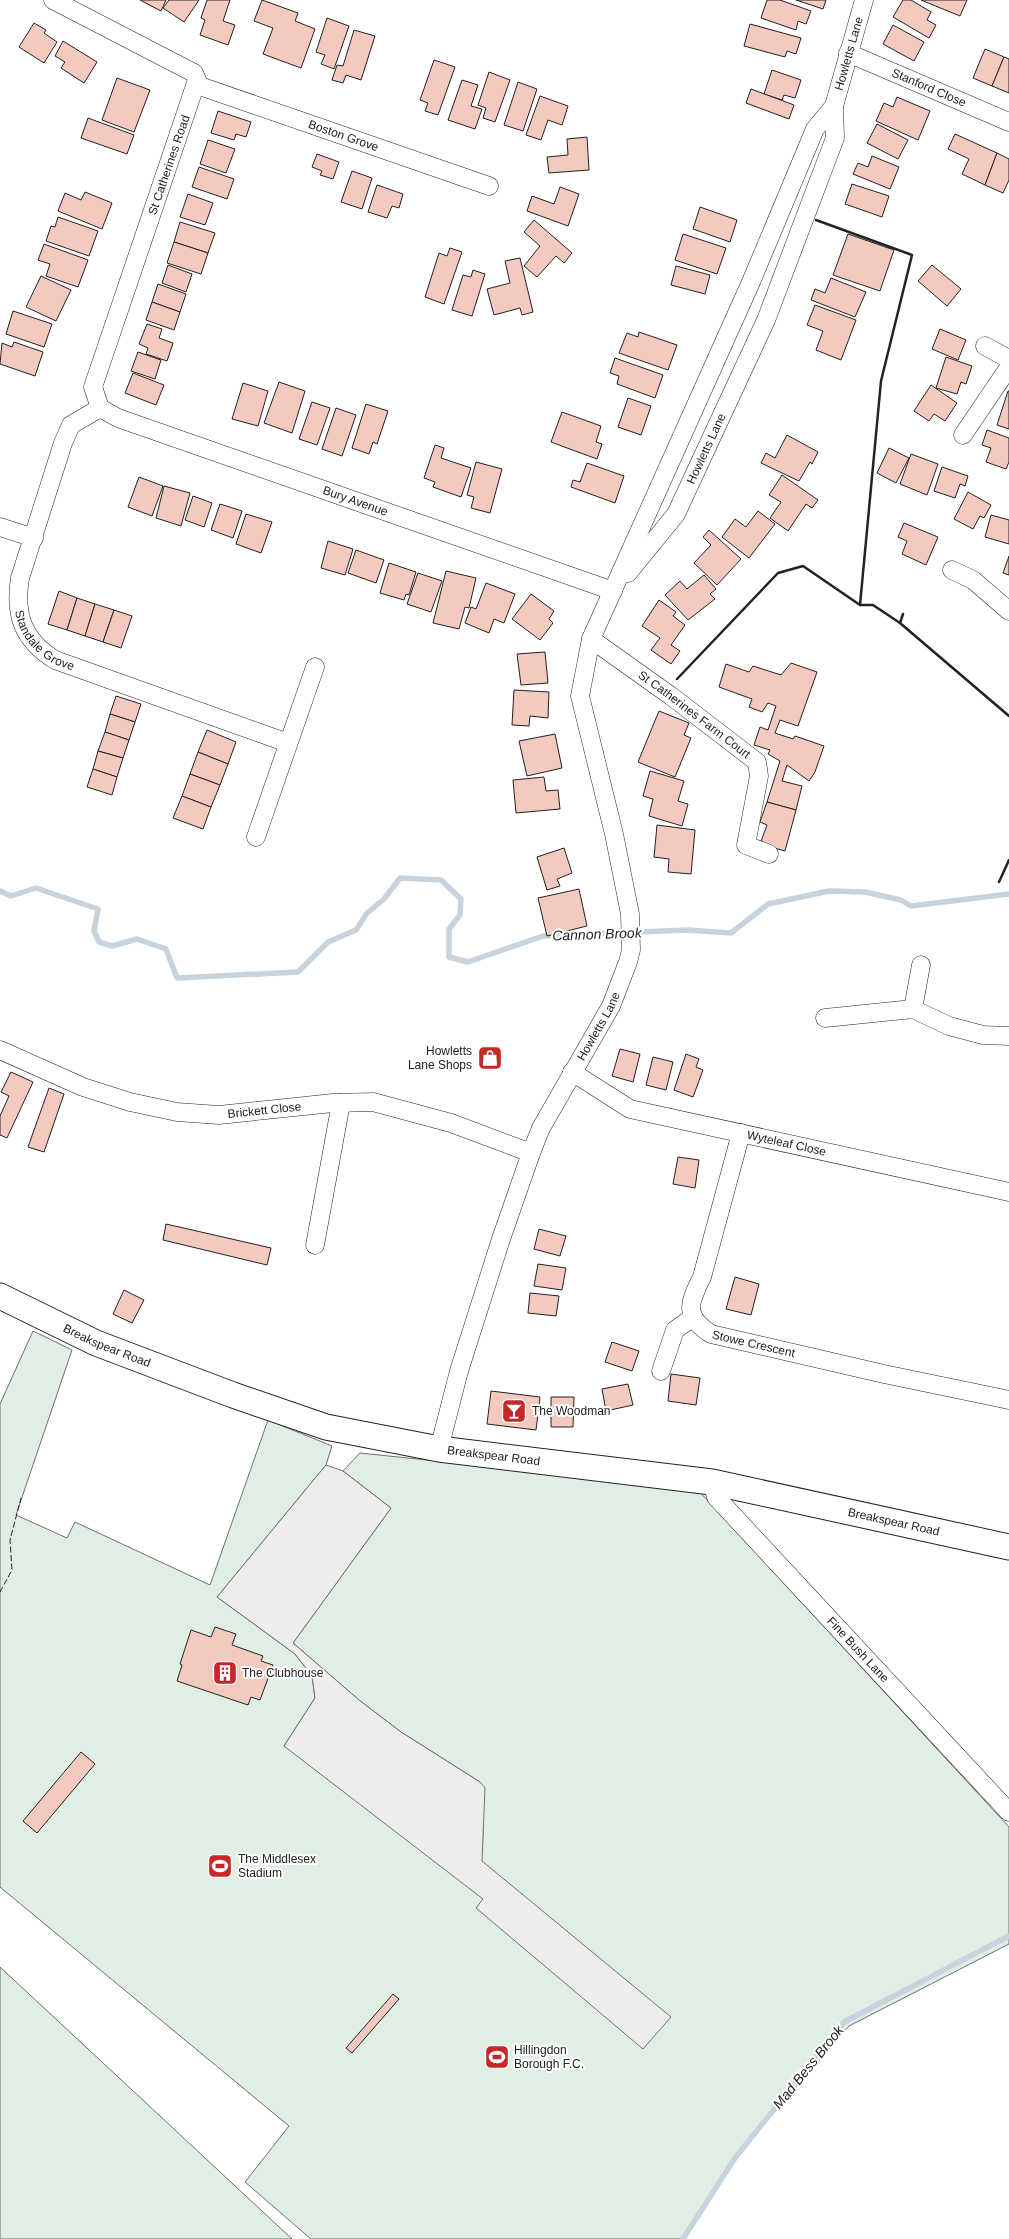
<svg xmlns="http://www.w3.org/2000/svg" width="1009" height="2239" font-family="Arial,sans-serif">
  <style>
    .green { fill: #e0efe3; stroke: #6f6f6f }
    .parking { fill: #ededed; stroke: #6f6f6f }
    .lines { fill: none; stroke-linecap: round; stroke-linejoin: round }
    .stream { stroke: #c7d3dd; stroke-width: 5.5 }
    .building { fill: #f3c9c0; stroke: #222 }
    .street-casing { stroke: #222; stroke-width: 19 }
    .secondary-casing { stroke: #222; stroke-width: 27 }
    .street { stroke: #fff; stroke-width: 18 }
    .secondary { stroke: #fff; stroke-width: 25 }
    .fence { stroke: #222; stroke-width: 1; stroke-dasharray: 6 2.5; stroke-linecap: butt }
    .wall { stroke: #222; stroke-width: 2.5 }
    .labels { text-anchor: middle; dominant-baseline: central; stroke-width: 4; stroke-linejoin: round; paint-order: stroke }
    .street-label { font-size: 12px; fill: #222; stroke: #fff }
    .poi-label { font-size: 12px; fill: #222; stroke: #fff; text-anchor: start }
    .water-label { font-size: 14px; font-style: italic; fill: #222; stroke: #fff }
  </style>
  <rect width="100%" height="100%" fill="#fff"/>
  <g class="green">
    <polygon points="33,1331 72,1350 16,1515 67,1538 75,1522 210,1585 268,1420 332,1446 326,1465 217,1597 295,1654 312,1676 315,1698 284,1746 481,1861 483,1833 480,1782 401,1732 359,1700 293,1643 391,1508 343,1471 360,1453 696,1488 1009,1827 1009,1944 849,2026 742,2150 741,2149 681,2239 311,2239 245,2182 289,2126 0,1887 0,1404"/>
    <polygon points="0,1967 292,2239 0,2239"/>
  </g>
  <polygon class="parking" points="326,1465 343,1471 391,1508 293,1643 359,1700 401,1732 480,1782 485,1788 482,1861 671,2017 643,2049 476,1908 483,1899 284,1746 315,1698 312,1676 295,1654 217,1597"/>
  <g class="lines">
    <g class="stream">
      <polyline points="0,891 11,896 36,888 98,909 94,931 99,942 112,946 137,939 166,949 177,978 298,972 328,942 356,930 367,913 384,899 400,878 441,880 461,899 460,915 449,929 449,957 468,962 543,936 687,930 731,933 768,904 829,891 865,892 901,900 911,906 1009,894"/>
      <polyline points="683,2239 735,2158 844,2022 1009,1936"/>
    </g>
  </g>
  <g class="building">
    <polygon points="140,0 166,0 161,11"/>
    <polygon points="169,0 199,0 184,22 163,8"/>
    <polygon points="207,0 230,0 223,21 235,25 228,45 200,35 205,20 201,18"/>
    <polygon points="262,0 298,13 295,21 315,29 301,68 263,54 273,28 254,21"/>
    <polygon points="767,0 780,0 811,11 806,24 798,21 796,30 761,18"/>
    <polygon points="796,0 826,0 823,9"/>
    <polygon points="903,0 911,0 931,12 927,20 936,25 929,38 893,17"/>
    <polygon points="921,0 967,0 960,16"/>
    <polygon points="327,18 349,26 334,69 321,64 325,55 316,52"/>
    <polygon points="34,23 46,30 44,33 57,42 44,63 19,47"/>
    <polygon points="750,24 801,38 796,54 787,51 785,57 744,46"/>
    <polygon points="893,25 924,42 914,61 883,44"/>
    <polygon points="354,30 375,36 361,80 346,75 343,83 332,80 337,65 343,66"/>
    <polygon points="63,41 97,62 84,83 61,68 65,62 55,56"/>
    <polygon points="985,49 1004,57 992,86 973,78"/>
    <polygon points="1004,57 1009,59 1009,93 992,86"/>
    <polygon points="434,60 455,67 438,115 425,111 428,103 420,100"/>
    <polygon points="772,70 801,80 795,98 784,95 782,100 764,94"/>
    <polygon points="489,72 510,80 495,122 483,118 486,108 478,105"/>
    <polygon points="117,78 150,90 134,132 102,120"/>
    <polygon points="462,80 478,85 471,106 482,109 475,129 448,120"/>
    <polygon points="518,82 537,89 523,131 504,125"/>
    <polygon points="751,89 794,105 789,119 746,103"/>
    <polygon points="540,96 568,106 562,125 548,120 541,140 526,135"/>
    <polygon points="897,97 930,111 918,140 876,121 884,103 893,107"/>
    <polygon points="218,111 251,122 246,137 236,134 234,140 211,133"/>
    <polygon points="88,118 134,135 127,154 81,138"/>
    <polygon points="877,124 908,140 898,159 867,143"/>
    <polygon points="955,134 997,153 985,185 962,174 969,159 948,149"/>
    <polygon points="587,137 589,170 549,173 547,157 568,155 567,139"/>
    <polygon points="208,140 235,149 226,173 200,164"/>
    <polygon points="997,153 1009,159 1009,180 1003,193 985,185"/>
    <polygon points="317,154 339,162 333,179 320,175 322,171 312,167"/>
    <polygon points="872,156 899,167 890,189 853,174 858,163 868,167"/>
    <polygon points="199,167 234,179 227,199 192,187"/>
    <polygon points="352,171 372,178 362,209 341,202"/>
    <polygon points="852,184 889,196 882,217 845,204"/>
    <polygon points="377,185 403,194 399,208 392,206 387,218 368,212"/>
    <polygon points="560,187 579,194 568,226 527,211 532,196 554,204"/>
    <polygon points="85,192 112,203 102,229 58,211 65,193 81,200"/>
    <polygon points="188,194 213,203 205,225 180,217"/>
    <polygon points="700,207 737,220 730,242 693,229"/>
    <polygon points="58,217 98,231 89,256 46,241 51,226 55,227"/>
    <polygon points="534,220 572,253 564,263 556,256 537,277 524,266 540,246 524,232"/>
    <polygon points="180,222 215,233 208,253 174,242"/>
    <polygon points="683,234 726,248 717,274 675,260"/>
    <polygon points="848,234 894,250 880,291 833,275"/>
    <polygon points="174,242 208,253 201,274 167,263"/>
    <polygon points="44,244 88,260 78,287 46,276 50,264 38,260"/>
    <polygon points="450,248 462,252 444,304 425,297 439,253 447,256"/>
    <polygon points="520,258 533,312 522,315 520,308 494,315 487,289 510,283 505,261"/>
    <polygon points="168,265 192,274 186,292 162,283"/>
    <polygon points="932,265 961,289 947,306 918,281"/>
    <polygon points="676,266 710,275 705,294 671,285"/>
    <polygon points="473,270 485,274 472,316 452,310 463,275 471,277"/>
    <polygon points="41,276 71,290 56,321 26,307"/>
    <polygon points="831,278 866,292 855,317 811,300 815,289 825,293"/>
    <polygon points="158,284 186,294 180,312 152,302"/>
    <polygon points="152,302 180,312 174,330 146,320"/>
    <polygon points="815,305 856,320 841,360 816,350 823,331 807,325"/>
    <polygon points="13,311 52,324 44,347 6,334"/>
    <polygon points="147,324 162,329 159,338 173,343 167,361 146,354 148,348 139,344"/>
    <polygon points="940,329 966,340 958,360 932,349"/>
    <polygon points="639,332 677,345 668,370 619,353 627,333 638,337"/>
    <polygon points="14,342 43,352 35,376 0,364 2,343 12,347"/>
    <polygon points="138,352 161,360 155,379 131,371"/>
    <polygon points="946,357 972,366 966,384 961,382 957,394 936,388"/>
    <polygon points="615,358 663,375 655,398 617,384 619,376 610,373"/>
    <polygon points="133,373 164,385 156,405 125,393"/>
    <polygon points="279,382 305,391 292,433 264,423"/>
    <polygon points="243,383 268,391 258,426 232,419"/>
    <polygon points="931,385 957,403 945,421 934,414 929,421 914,411"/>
    <polygon points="1008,391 1009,391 1009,429 997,425"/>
    <polygon points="628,398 651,406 641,435 618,427"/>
    <polygon points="312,402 330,408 317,445 299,439"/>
    <polygon points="366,404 388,411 377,444 373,442 369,454 352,448"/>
    <polygon points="336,408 356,415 342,456 322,449"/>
    <polygon points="562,412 601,426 596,442 602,444 597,459 551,442"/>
    <polygon points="987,430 1009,438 1009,462 1006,469 986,462 991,448 982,445"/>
    <polygon points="787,435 818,452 812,464 810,462 799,481 761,463 766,453 775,458"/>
    <polygon points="435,445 444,448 441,458 471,468 461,497 433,487 435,482 424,478"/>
    <polygon points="889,448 909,458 896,483 877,473"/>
    <polygon points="911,454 938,464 927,495 900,484"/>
    <polygon points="476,462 502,469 490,513 471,508 474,497 467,495"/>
    <polygon points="587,463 624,476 615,503 571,487 573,480 580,482"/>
    <polygon points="942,467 968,476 965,486 960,484 955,498 934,491"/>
    <polygon points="782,475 818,500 812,508 806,504 788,531 770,518 781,502 769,495"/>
    <polygon points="139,477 163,486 152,516 128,507"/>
    <polygon points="164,486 190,493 181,526 156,518"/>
    <polygon points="968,492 991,505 984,518 980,516 973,529 954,519"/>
    <polygon points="193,496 212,503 204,527 185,520"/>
    <polygon points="220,504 242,511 233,538 211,530"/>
    <polygon points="758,511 775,524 749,558 722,537 735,519 746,527"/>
    <polygon points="246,514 272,522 261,553 236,544"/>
    <polygon points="991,515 1009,520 1009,544 985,537"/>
    <polygon points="904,523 938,537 926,565 902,554 907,541 898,537"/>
    <polygon points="709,530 741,559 717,585 694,563 711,545 703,537"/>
    <polygon points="328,541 353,549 345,575 321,568"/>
    <polygon points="356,550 384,560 376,583 348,573"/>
    <polygon points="1009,556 1009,575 1003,573"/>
    <polygon points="389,563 416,572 409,595 406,594 404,600 380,593"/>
    <polygon points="446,571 476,578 469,608 465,607 459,629 433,623"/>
    <polygon points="418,573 442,581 431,612 407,604"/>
    <polygon points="704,575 716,589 710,594 715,599 688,620 665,595 680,581 687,589"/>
    <polygon points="486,583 515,594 504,623 494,619 489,633 465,623 471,607 476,609"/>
    <polygon points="59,591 77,598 67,630 48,624"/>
    <polygon points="531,594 554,611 549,619 553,623 540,640 512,619"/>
    <polygon points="77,598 95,604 85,636 67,630"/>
    <polygon points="659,600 676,612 673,616 685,625 671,645 680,651 671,664 651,650 660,638 642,626"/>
    <polygon points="95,604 114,610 103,642 85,636"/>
    <polygon points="114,610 132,616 121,648 103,642"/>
    <polygon points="545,652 548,683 521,685 517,654"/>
    <polygon points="791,663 817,672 798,726 780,720 775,733 793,739 795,736 824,746 815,772 809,781 787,765 782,781 802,786 796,810 767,802 780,761 768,754 770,750 754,745 760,727 768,730 776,706 768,703 762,712 749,707 752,699 719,687 726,664 749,672 753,666 781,675"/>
    <polygon points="514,690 549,692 548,718 530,716 529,726 512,725"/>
    <polygon points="116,696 141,704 135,722 110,714"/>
    <polygon points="659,711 689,723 684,735 691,738 675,777 638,762"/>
    <polygon points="110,714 135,722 129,740 105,732"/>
    <polygon points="207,730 236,742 228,764 198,752"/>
    <polygon points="105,732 129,740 123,758 98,751"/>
    <polygon points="555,734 562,768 527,776 519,741"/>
    <polygon points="98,751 123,758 117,777 93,769"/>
    <polygon points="198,752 228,764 220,785 190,774"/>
    <polygon points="93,769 117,777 112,795 87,787"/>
    <polygon points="650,771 684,781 678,801 688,804 682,826 649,816 653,799 643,796"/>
    <polygon points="190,774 220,785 211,807 182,796"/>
    <polygon points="544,777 546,791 558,790 560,809 516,813 513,780"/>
    <polygon points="182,796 211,807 203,829 173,818"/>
    <polygon points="767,802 796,810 785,851 760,844 767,825 760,822"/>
    <polygon points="657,825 695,830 691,874 668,872 669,859 654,857"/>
    <polygon points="564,848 572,873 557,879 560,886 547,890 537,857"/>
    <polygon points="579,889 587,926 547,936 538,898"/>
    <polygon points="620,1049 640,1054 633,1082 612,1076"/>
    <polygon points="686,1054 699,1059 696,1067 703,1070 693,1097 674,1090"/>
    <polygon points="653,1057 673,1062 666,1090 646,1085"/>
    <polygon points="11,1072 33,1082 7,1138 0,1135 0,1116 9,1096 1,1092"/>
    <polygon points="49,1088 64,1094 44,1152 28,1147"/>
    <polygon points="678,1157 699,1160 695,1188 673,1184"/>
    <polygon points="166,1224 271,1248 267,1265 163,1240"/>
    <polygon points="539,1229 566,1236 560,1256 534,1249"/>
    <polygon points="538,1264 566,1268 562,1290 534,1286"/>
    <polygon points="735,1277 759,1284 751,1315 726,1309"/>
    <polygon points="124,1290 144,1300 132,1323 113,1314"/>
    <polygon points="530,1293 559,1296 556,1316 528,1313"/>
    <polygon points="612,1342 639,1351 632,1371 605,1362"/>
    <polygon points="671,1374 700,1378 696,1405 668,1401"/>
    <polygon points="628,1384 633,1405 606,1411 602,1389"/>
    <polygon points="491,1391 540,1397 536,1430 487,1424"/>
    <polygon points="551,1397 574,1397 573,1427 551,1427"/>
    <polygon points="215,1627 236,1634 232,1645 263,1656 261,1661 273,1665 260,1700 251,1697 248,1705 177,1681 182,1665 180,1664 191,1630 211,1637"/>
    <polygon points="81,1752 95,1764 37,1833 23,1821"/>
    <polygon points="393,1994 399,1999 352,2053 346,2048"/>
  </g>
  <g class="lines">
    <defs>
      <g id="street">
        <polyline points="53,0 194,73 197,80 93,387 100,408"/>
        <path id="s1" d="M848,53L1009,122"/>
        <path id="s2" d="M197,85L489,186"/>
        <polyline points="985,346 1009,359"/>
        <path id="s3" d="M100,408L118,418L613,591"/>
        <path id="s4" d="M100,408L71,425L63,443L20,578C14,615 23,640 55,660L288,743"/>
        <polyline points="963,435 1009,367"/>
        <polyline points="0,527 34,538"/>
        <polyline points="952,570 973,580 1009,611"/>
        <path id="s5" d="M628,573L676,514L766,320L835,138L834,106L864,0"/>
        <path id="s6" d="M591,639L671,696L757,762L759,776L746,845L769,854"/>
        <polyline points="256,837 315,667"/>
        <polyline points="913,1009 921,965"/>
        <polyline points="825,1018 913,1009 949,1026 983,1035 1009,1036"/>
        <path id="s7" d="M0,1050L83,1087L130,1102L177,1112L219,1115L333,1103L373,1102L451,1123L531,1153"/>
        <path id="s8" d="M572,1072L630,1109L1009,1192"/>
        <path id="s9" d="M741,1133L702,1277C689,1303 683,1316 711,1334L884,1374L1009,1400"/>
        <polyline points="315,1245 341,1103"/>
        <polyline points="661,1371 675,1330 692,1318"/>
        <path id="s10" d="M439,1449L459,1371L501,1239L531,1153L541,1128L611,1006L628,962L631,950L630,914L614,834L580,696L591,639L751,282L815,129L834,106"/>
        <path id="s11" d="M712,1482L716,1497L1009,1812"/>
      </g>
      <g id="secondary">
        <path id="s12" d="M0,1296L96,1343L233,1395L326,1427L439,1449L712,1482L1009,1547"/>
      </g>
    </defs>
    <use href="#street" class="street-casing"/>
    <use href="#secondary" class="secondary-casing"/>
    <use href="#street" class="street"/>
    <use href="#secondary" class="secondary"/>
    <polyline class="fence" points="0,1592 12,1570 10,1540 21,1498"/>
    <g class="wall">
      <polyline points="860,605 873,605 900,623"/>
      <polyline points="903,614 900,623 1009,716"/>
      <polyline points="677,679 778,573 803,566 860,605 881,381 912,255 816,220"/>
      <polyline points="999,882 1009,860"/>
    </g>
  </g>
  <defs>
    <symbol id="shop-square" viewBox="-11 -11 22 22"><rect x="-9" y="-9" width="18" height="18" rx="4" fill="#c62828" stroke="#fff"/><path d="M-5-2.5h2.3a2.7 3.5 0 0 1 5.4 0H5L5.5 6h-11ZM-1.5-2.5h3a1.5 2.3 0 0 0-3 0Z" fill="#fff"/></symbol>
    <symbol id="bar-square" viewBox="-11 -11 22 22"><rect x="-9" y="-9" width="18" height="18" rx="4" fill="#c62828" stroke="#fff"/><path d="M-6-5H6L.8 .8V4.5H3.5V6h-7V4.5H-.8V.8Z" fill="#fff"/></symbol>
    <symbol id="building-square" viewBox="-11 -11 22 22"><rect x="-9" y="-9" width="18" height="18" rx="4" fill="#c62828" stroke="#fff"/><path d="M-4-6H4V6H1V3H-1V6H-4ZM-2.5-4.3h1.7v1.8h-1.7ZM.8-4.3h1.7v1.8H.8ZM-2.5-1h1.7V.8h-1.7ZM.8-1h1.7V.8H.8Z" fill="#fff"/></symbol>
    <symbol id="stadium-square" viewBox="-11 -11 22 22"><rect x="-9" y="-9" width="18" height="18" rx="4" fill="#c62828" stroke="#fff"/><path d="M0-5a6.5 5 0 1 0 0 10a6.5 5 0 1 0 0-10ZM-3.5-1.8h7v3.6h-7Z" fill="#fff"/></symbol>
  </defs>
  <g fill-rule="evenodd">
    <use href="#shop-square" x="476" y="1044" width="28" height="28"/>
    <use href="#bar-square" x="500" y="1397" width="28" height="28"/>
    <use href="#building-square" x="211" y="1659" width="28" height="28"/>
    <use href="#stadium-square" x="206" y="1852" width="28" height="28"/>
    <use href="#stadium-square" x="483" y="2043" width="28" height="28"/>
  </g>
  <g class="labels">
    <g class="street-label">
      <text stroke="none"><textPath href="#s5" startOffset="571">Howletts Lane</textPath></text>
      <text stroke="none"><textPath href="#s1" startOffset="88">Stanford Close</textPath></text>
      <text stroke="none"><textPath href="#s2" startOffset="155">Boston Grove</textPath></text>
      <text transform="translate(169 165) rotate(-71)">St Catherines Road</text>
      <text stroke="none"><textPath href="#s5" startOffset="148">Howletts Lane</textPath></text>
      <text stroke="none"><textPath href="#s3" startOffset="272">Bury Avenue</textPath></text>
      <text stroke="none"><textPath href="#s4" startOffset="269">Standale Grove</textPath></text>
      <text stroke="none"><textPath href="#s6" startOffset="128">St Catherines Farm Court</textPath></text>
      <text stroke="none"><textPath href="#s10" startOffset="454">Howletts Lane</textPath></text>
      <text stroke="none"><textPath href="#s7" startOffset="276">Brickett Close</textPath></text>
      <text stroke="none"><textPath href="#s8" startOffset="229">Wyteleaf Close</textPath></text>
      <text stroke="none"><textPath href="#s9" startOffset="260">Stowe Crescent</textPath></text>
      <text stroke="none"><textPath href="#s12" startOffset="118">Breakspear Road</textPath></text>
      <text stroke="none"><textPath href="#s12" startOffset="522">Breakspear Road</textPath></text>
      <text stroke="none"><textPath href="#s12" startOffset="928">Breakspear Road</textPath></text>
      <text stroke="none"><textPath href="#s11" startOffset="224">Fine Bush Lane</textPath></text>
    </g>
    <g class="poi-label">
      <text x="472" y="1051" text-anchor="end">Howletts<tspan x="472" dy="14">Lane Shops</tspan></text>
      <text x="532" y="1411">The Woodman</text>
      <text x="242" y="1673">The Clubhouse</text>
      <text x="238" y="1859">The Middlesex<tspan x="238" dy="14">Stadium</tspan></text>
      <text x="514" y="2050">Hillingdon<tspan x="514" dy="14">Borough F.C.</tspan></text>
    </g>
    <g class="water-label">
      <text transform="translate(597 934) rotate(-2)">Cannon Brook</text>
      <text transform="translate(808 2067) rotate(-51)">Mad Bess Brook</text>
    </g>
  </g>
</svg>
